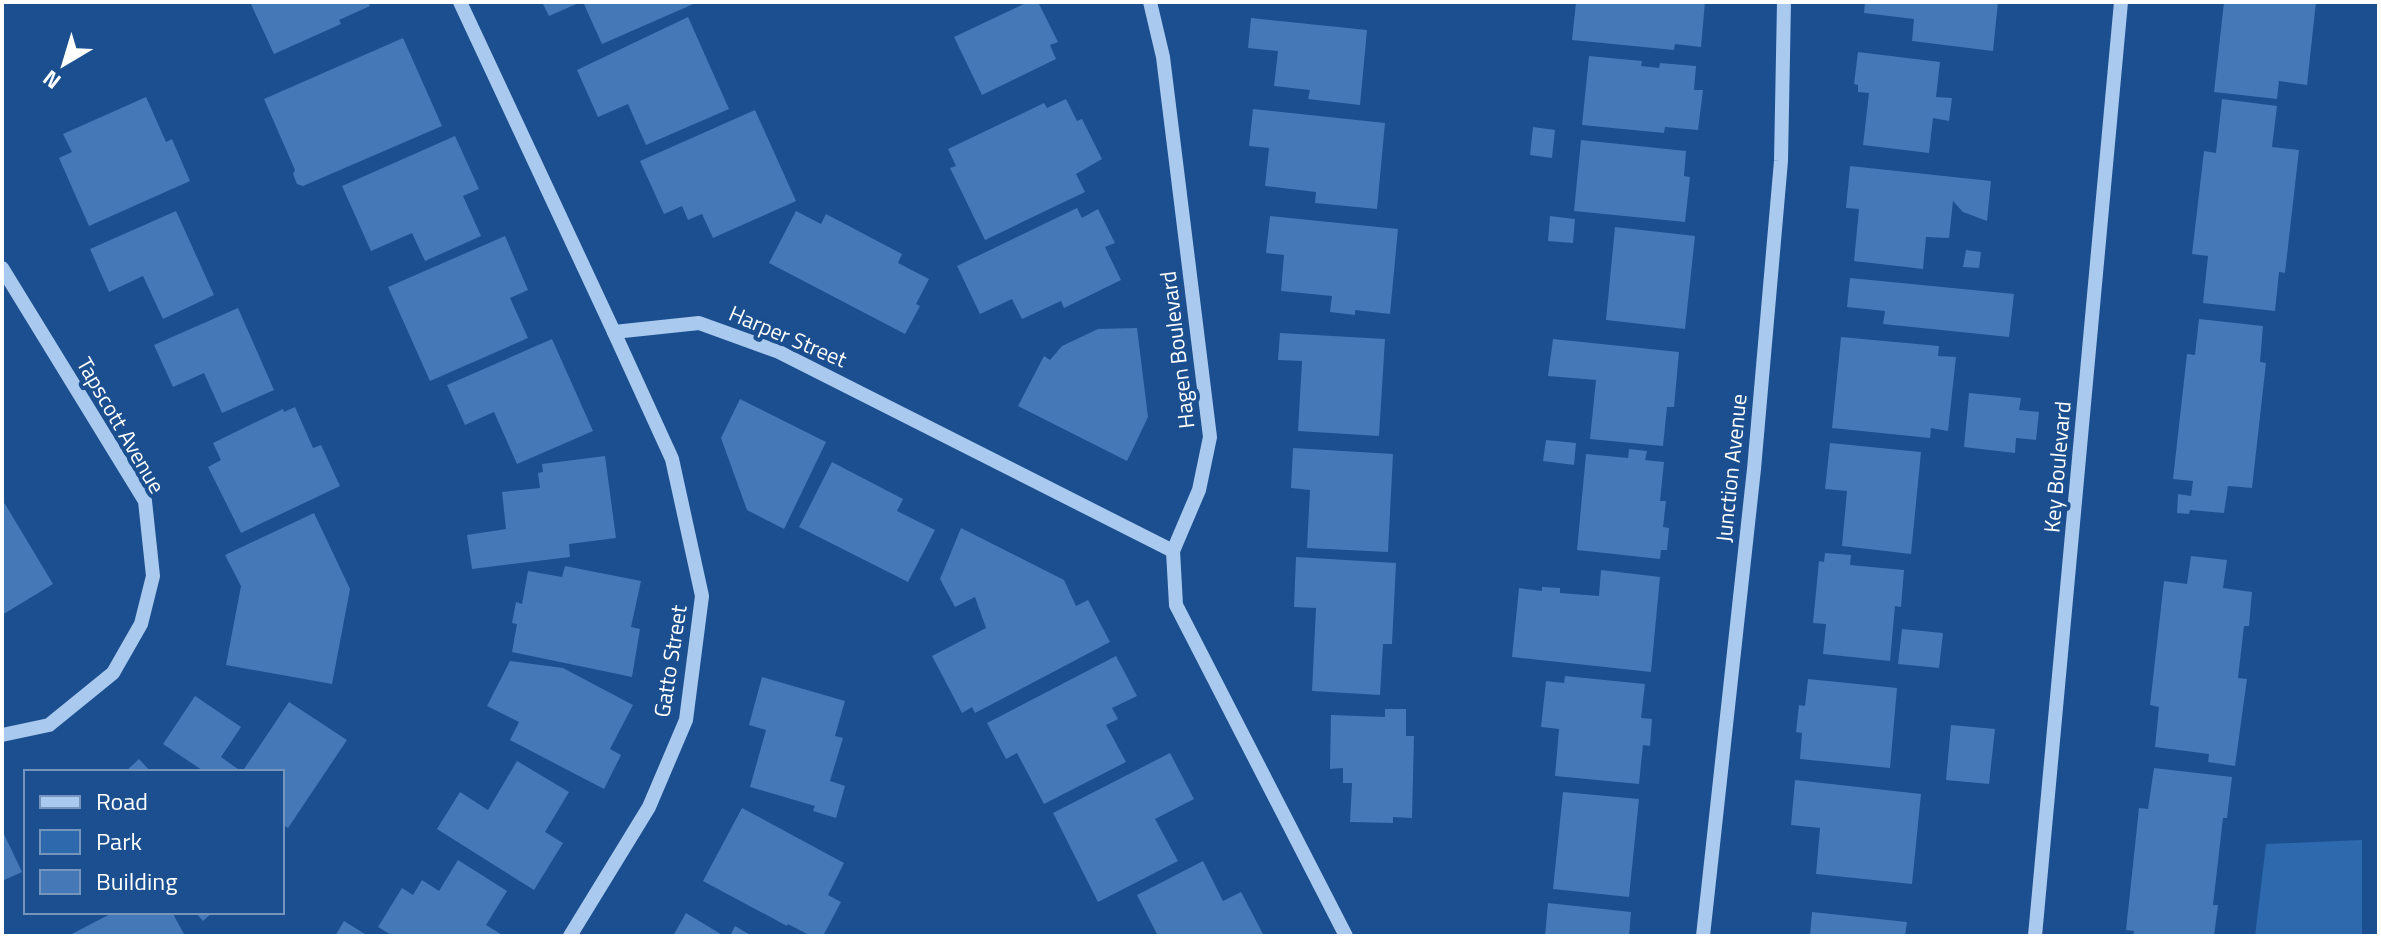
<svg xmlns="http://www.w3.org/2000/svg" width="2381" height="938" font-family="'Titillium Web',sans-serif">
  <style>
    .green { fill: #2e69ad }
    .building { fill: #4478b7 }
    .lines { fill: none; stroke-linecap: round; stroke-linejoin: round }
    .minor { stroke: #a9c9ee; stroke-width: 14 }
    .labels { text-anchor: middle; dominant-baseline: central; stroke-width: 8; stroke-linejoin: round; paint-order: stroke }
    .street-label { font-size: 22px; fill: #fff; stroke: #1b4f8f }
  </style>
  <rect width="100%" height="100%" fill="#1b4f8f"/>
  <polygon class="green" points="2362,840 2362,936 2255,936 2266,844"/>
  <g class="building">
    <polygon points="250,2 368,2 370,6 339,20 341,24 274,54"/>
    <polygon points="542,2 581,2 549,16"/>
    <polygon points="583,2 698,2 602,44"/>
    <polygon points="1028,2 1038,2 1058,42 1050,45 1056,59 982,95 954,37"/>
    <polygon points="1576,2 1705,2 1701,47 1675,44 1674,50 1572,40"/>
    <polygon points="1865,2 1998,2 1993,51 1912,41 1914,19 1864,13"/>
    <polygon points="2224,2 2316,2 2307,85 2279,81 2277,99 2214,92"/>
    <polygon points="688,17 729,109 646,145 628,104 598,117 577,70"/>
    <polygon points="1251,18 1367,30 1360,105 1308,99 1310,90 1274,86 1278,51 1248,48"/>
    <polygon points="403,38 442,126 303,186 297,184 293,174 295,170 264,99"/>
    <polygon points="1858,52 1940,62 1936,97 1952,98 1949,121 1933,118 1929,153 1863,145 1869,93 1858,92 1858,85 1854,84"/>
    <polygon points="1589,56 1642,61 1641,66 1659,68 1660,63 1696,66 1694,90 1703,90 1698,130 1665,127 1664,133 1582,125"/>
    <polygon points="146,97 166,142 172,139 190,181 89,226 59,158 72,152 63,134"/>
    <polygon points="1066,99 1077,121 1082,119 1102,159 1076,174 1085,192 985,240 950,168 956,166 948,149 1044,103 1047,108"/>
    <polygon points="2222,99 2277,106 2272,147 2299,150 2285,273 2279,272 2275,311 2203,303 2208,256 2192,254 2204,151 2216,153"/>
    <polygon points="1253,109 1385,123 1377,209 1315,203 1316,192 1265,186 1269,148 1249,146"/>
    <polygon points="755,110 796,201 713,238 702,214 688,220 682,206 664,214 640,161"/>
    <polygon points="1533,127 1555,130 1552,158 1530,155"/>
    <polygon points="455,136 479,189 463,196 481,236 425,261 412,233 371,251 342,186"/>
    <polygon points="1581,140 1686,151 1684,176 1690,177 1685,222 1574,211"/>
    <polygon points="1850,166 1991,181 1987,221 1963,212 1953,201 1949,238 1926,237 1923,269 1854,261 1859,209 1846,208"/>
    <polygon points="1077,208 1082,218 1098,209 1115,243 1105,247 1121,280 1064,308 1061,301 1022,319 1012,299 980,314 957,266"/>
    <polygon points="176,211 214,295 163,319 143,276 109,292 90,249"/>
    <polygon points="796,211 821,224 826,214 902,254 898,263 929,279 916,304 920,306 905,334 769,263"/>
    <polygon points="1270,216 1398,229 1390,314 1355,310 1355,315 1330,312 1332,296 1281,291 1284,255 1266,253"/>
    <polygon points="1550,216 1575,219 1573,243 1548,241"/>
    <polygon points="1615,227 1695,236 1685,329 1606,320"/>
    <polygon points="505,236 528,290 510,298 528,338 430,381 388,287"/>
    <polygon points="1966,250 1981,252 1979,268 1963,267"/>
    <polygon points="1850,278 2014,294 2009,337 1883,324 1885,311 1847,307"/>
    <polygon points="238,308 274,390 222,413 204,373 173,387 154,345"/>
    <polygon points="2199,319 2263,326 2260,362 2266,363 2252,488 2228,486 2224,513 2190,510 2189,514 2177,513 2178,494 2191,496 2193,481 2173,479 2187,354 2195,355"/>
    <polygon points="1137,328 1148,417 1127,461 1018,406 1044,356 1050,360 1062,346 1098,329"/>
    <polygon points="1280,333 1385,339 1379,436 1298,431 1302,361 1278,360"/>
    <polygon points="1841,337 1939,346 1938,356 1956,357 1948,431 1931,428 1930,438 1832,428"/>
    <polygon points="552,339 593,431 517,464 494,412 465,425 447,385"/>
    <polygon points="1553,339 1679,352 1674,407 1667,407 1663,446 1590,439 1596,380 1548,376"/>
    <polygon points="1969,393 2021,398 2019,410 2039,412 2036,440 2016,438 2015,453 1964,447"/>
    <polygon points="740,399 826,442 784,529 747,510 721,438"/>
    <polygon points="295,407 313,448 321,445 340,486 241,533 208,467 221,460 213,443 283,409 284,412"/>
    <polygon points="1546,440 1576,443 1574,465 1543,461"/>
    <polygon points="1830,443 1921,452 1911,554 1842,546 1847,491 1825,489"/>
    <polygon points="1293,448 1393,454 1388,552 1307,548 1310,490 1291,488"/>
    <polygon points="1629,449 1647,451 1645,460 1664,462 1660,501 1666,501 1663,527 1669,528 1667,550 1661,550 1660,559 1577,550 1586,454 1628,458"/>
    <polygon points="605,456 616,538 569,544 570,557 472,569 467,535 506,529 502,492 540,488 538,473 543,472 542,464"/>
    <polygon points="832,462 903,499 897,511 935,530 908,582 799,527"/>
    <polygon points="2,499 53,584 2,615"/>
    <polygon points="314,513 350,589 332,684 226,665 241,586 225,555"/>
    <polygon points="961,528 1064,580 1076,606 1088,600 1110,642 975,713 972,707 962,713 932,656 986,628 975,597 955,607 940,579"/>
    <polygon points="1825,553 1851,555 1850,565 1904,570 1901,607 1895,606 1890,661 1823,654 1826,624 1813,623 1819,561 1824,562"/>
    <polygon points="2191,556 2227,560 2223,588 2252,592 2249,626 2244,626 2238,678 2247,679 2235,766 2208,762 2209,754 2155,747 2159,707 2150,705 2164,581 2187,584"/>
    <polygon points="1296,557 1396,563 1392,644 1383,644 1380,695 1312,691 1316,608 1294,607"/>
    <polygon points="565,566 641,581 631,627 640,629 632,677 512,652 517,624 512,623 516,602 522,604 528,571 562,577"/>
    <polygon points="1601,570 1660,577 1651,672 1512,657 1519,588 1542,591 1542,587 1560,588 1560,593 1599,596"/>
    <polygon points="1902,629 1943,633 1939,668 1898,664"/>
    <polygon points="1116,656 1137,696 1112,708 1118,719 1106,725 1126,762 1044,804 1017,753 1006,759 987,723"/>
    <polygon points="510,661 563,668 633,705 610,749 621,755 604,789 510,740 519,722 487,706"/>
    <polygon points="1565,676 1645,684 1641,718 1652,719 1650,746 1643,745 1639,784 1555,776 1559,729 1541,727 1546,681 1564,683"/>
    <polygon points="762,677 845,701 835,736 843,738 830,781 845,786 836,818 813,811 815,806 750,787 766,730 749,725"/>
    <polygon points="1808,679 1897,688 1890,768 1800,759 1802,733 1796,732 1799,705 1805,706"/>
    <polygon points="195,696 241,727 221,757 242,772 289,702 347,740 288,828 282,824 282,772 205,772 163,744"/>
    <polygon points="1385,709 1406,709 1406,736 1414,736 1412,818 1393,817 1393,823 1350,822 1352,783 1343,783 1343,768 1330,769 1331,715 1385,717"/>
    <polygon points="1951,725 1995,729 1989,784 1946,780"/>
    <polygon points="1170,753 1194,799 1155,819 1178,861 1098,902 1053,813"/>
    <polygon points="139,759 151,772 125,772"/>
    <polygon points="517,761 569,792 545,832 563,843 534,890 437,829 460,792 488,810"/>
    <polygon points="2154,768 2232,777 2227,818 2223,818 2213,905 2218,905 2214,936 2133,936 2134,931 2126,930 2139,808 2148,809"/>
    <polygon points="1795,780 1921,794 1912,884 1816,874 1820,828 1791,825"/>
    <polygon points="1563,792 1639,799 1629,897 1553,889"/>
    <polygon points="742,808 844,863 828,895 841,902 823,936 811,936 788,924 787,926 703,881"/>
    <polygon points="2,830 22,872 2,881"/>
    <polygon points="458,860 507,891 486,925 504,936 393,936 378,927 402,888 413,895 422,880 439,891"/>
    <polygon points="1203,861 1223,901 1241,892 1264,936 1158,936 1137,895"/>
    <polygon points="1548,903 1631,912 1629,936 1545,936"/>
    <polygon points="114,912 172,912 185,936 68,936"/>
    <polygon points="195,912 213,912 203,921"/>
    <polygon points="1812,912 1907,922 1905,936 1810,936"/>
    <polygon points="686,913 724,936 673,936"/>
    <polygon points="344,921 368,936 335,936"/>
    <polygon points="735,926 752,936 730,936"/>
  </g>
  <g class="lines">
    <g class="minor">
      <polyline points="460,2 614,332 699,323 779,352 1173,551"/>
      <polyline points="1150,2 1163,57 1210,437 1199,490 1173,551 1176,605 1346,936"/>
      <polyline points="2,268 145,501 153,576 141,624 113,673 49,725 2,735"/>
      <polyline points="570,936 649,807 686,720 702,596 672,459 614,332"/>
      <polyline points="1703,936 1754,469 1781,161 1784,2"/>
      <polyline points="2035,936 2121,2"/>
    </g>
  </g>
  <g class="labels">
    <g class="street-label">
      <text transform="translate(788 336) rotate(23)">Harper Street</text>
      <text transform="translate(1177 350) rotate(-97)">Hagen Boulevard</text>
      <text transform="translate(121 425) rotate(60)">Tapscott Avenue</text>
      <text transform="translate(2057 467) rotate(-85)">Key Boulevard</text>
      <text transform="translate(1731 468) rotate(-84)">Junction Avenue</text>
      <text transform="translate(670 661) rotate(-81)">Gatto Street</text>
    </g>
  </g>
  <rect width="2381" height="938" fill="none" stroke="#ffffff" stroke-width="8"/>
  <rect x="24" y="770" width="260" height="144" fill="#1b4f8f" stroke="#7695bc" stroke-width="2"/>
  <rect x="40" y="796" width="40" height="12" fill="#a9c9ee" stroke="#7695bc" stroke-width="2"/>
  <text x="96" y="810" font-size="24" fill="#ffffff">Road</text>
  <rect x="40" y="830" width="40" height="24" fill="#2e69ad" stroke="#7695bc" stroke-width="2"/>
  <text x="96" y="850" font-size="24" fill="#ffffff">Park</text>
  <rect x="40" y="870" width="40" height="24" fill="#4478b7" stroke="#7695bc" stroke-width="2"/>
  <text x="96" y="890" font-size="24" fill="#ffffff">Building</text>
  <g transform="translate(64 64) rotate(218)" stroke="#1b4f8f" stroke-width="6" paint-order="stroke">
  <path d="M0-6L14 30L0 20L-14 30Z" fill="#ffffff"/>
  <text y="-12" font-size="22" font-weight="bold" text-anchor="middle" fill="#ffffff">N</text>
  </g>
</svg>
